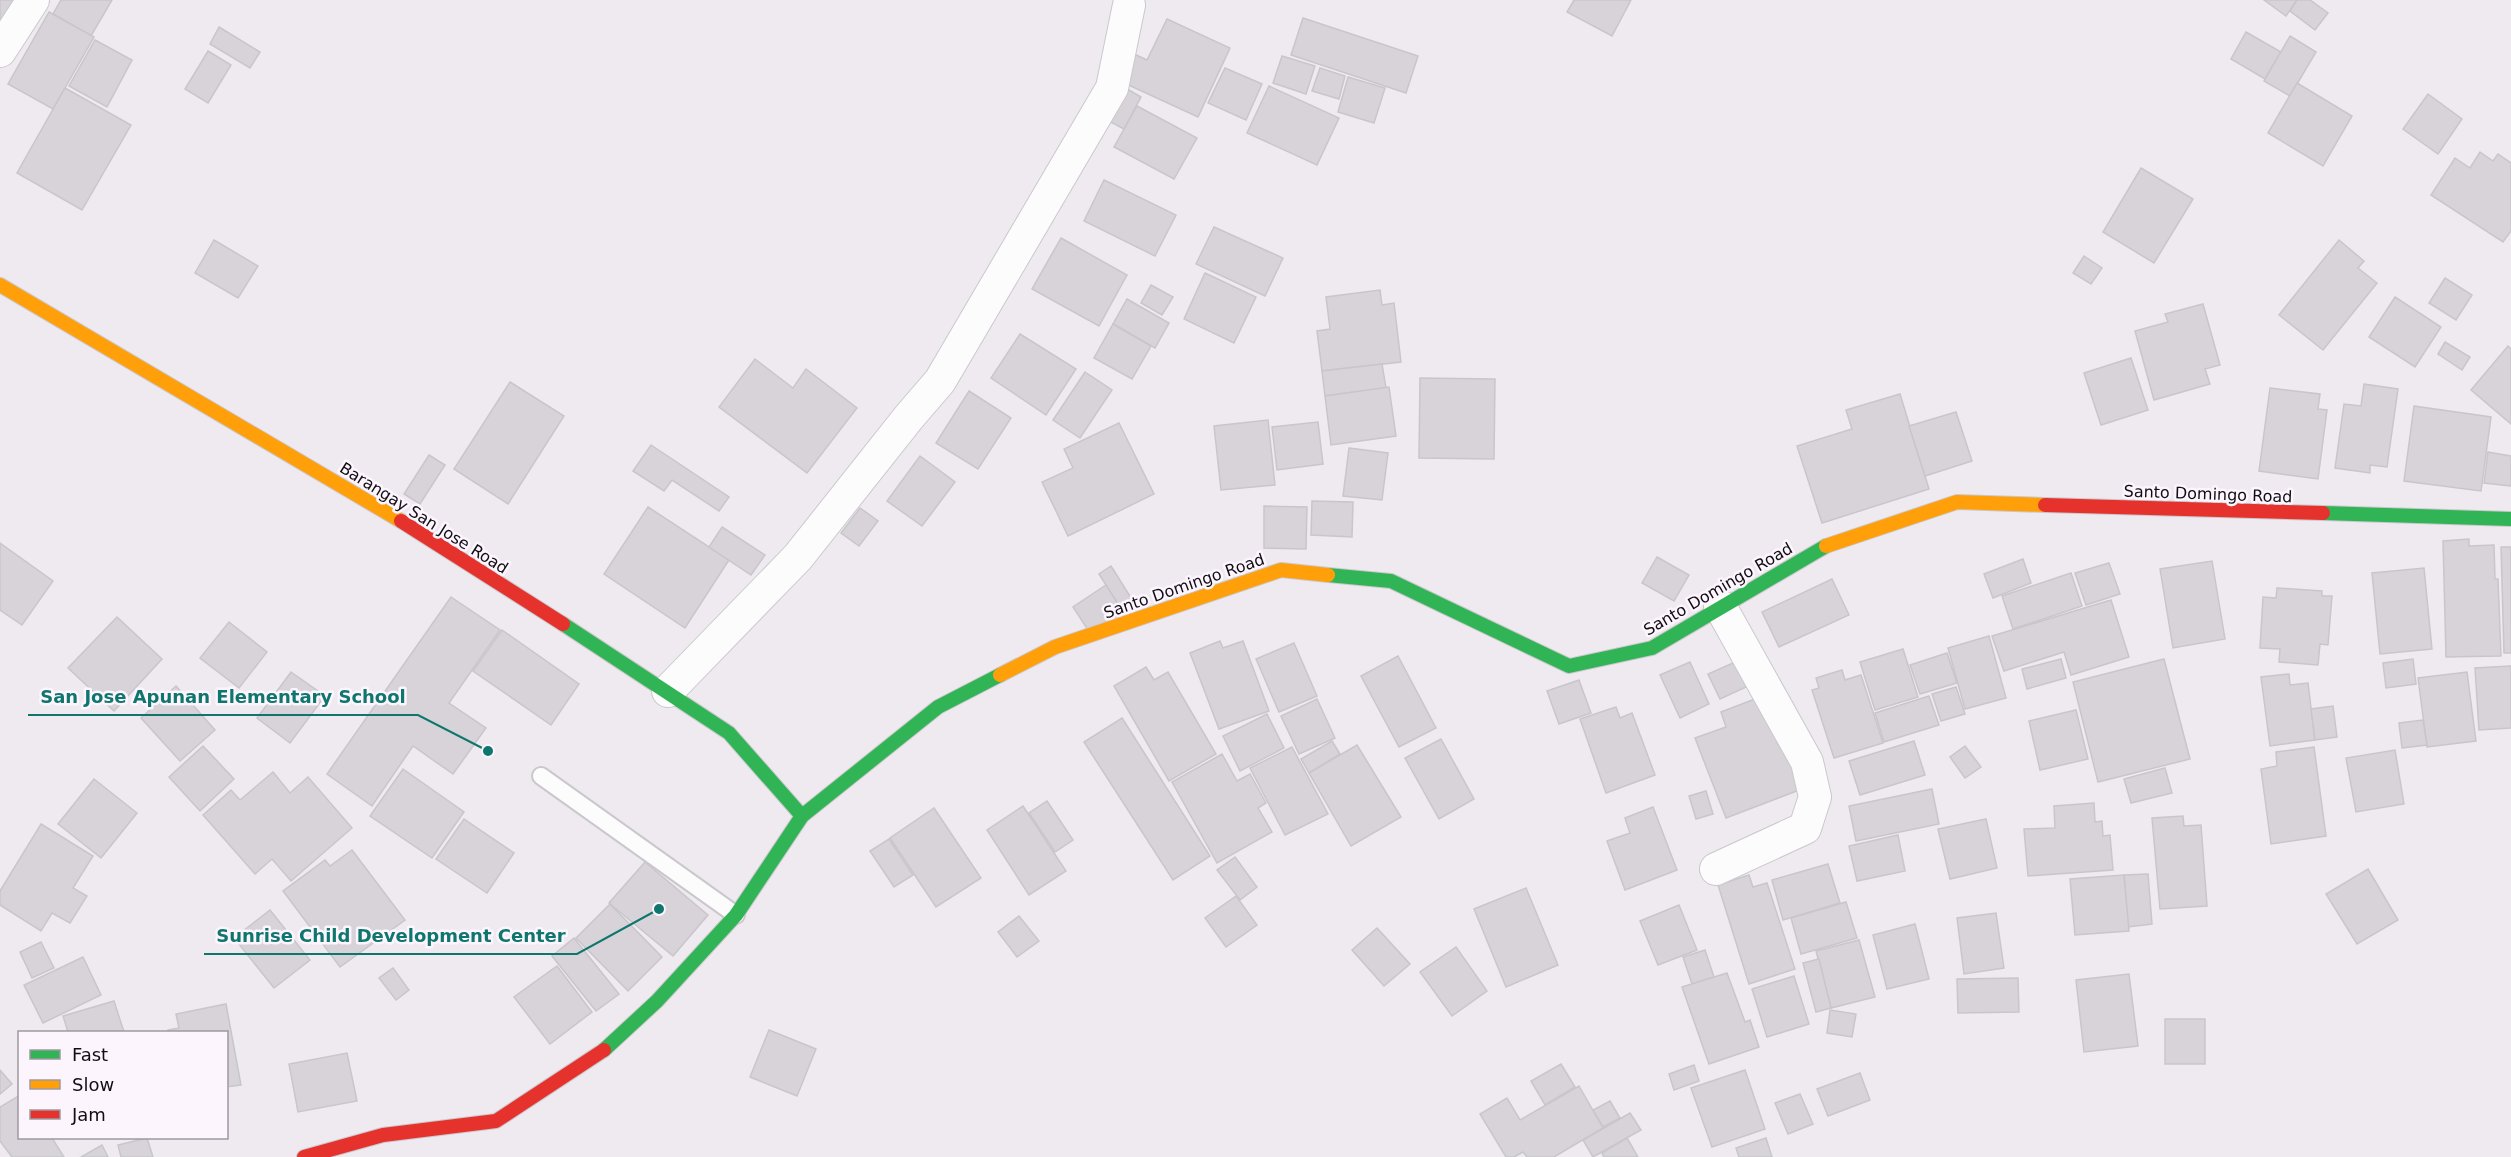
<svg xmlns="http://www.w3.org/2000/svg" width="2511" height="1157" font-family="'DejaVu Sans',sans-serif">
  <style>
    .building { fill: #d7d3d8; stroke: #c9c6cb; stroke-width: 1.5 }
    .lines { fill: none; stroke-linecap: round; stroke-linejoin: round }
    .lane-casing { stroke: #cbc8cd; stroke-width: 20 }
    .street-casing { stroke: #cbc8cd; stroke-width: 34 }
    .fast-casing { stroke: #cbc8cd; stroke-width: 16 }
    .slow-casing { stroke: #cbc8cd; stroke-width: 16 }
    .jam-casing { stroke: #cbc8cd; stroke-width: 16 }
    .lane { stroke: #fcfcfd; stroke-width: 16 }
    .street { stroke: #fcfcfd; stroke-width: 32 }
    .fast { stroke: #30b455; stroke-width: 14 }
    .slow { stroke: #ff9f0a; stroke-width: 14 }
    .jam { stroke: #e5322d; stroke-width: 14 }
    .labels { text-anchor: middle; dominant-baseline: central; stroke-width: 5; stroke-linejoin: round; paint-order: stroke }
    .street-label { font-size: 16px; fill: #110e12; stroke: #fcf5fe }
    .leader { fill: none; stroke: #0f766e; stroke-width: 2 }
    .callout-dot { fill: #0f766e; stroke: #fcf5fe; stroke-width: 2 }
    .callout-label { font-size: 18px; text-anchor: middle; font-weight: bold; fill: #0f766e; stroke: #fcf5fe; stroke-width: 5; stroke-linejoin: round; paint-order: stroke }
  </style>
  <rect width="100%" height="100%" fill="#eeeaf0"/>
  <g class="building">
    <polygon points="0,0 18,0 0,27"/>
    <polygon points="61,0 112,0 91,36 53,14"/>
    <polygon points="1574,0 1631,0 1612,36 1567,12"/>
    <polygon points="2264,0 2297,0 2286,16"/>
    <polygon points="2297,0 2310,0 2328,13 2315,30 2290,11"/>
    <polygon points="49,12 94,37 53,109 8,84"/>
    <polygon points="1303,18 1418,56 1406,93 1291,55"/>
    <polygon points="1167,19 1230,48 1198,117 1120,81 1132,53 1147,60"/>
    <polygon points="219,27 260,52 250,68 210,44"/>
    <polygon points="2246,32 2281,52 2265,79 2231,59"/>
    <polygon points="2290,36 2316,52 2290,96 2264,81"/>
    <polygon points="95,40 132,60 107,107 69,86"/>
    <polygon points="208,51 231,65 208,103 185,89"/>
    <polygon points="1282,56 1315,66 1306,94 1273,83"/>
    <polygon points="1225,68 1262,84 1246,120 1208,103"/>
    <polygon points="1320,68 1345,76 1339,99 1312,91"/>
    <polygon points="1348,77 1385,88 1374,123 1338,112"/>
    <polygon points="1117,83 1141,97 1124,129 1099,116"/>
    <polygon points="2297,83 2352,116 2323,166 2268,133"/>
    <polygon points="1269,86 1339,118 1317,165 1247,133"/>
    <polygon points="65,88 131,125 82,210 17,173"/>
    <polygon points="2428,94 2462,119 2438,154 2403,129"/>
    <polygon points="1137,106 1197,138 1174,179 1114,147"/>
    <polygon points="2480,152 2493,161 2498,154 2511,163 2511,231 2503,242 2431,195 2455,158 2470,168"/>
    <polygon points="2141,168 2193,199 2154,263 2103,232"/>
    <polygon points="1104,180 1176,215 1155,256 1084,221"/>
    <polygon points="1214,227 1283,258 1265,296 1196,264"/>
    <polygon points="1061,238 1127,275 1099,326 1032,289"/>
    <polygon points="214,240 258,266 238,298 195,273"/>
    <polygon points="2339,240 2364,261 2358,268 2377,283 2323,350 2279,315"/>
    <polygon points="2084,256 2102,268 2091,284 2073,273"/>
    <polygon points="1205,273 1256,297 1234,343 1184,319"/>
    <polygon points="2445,278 2472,295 2456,320 2429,303"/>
    <polygon points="1151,285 1173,297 1162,315 1141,303"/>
    <polygon points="1380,290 1382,305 1394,303 1401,362 1322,371 1317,331 1330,329 1326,297"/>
    <polygon points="2395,297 2441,327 2415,367 2369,337"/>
    <polygon points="1127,299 1169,323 1155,348 1113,324"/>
    <polygon points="2203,304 2220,365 2205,369 2210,384 2154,400 2135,331 2168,322 2165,314"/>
    <polygon points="1113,324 1151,346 1132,379 1094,358"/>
    <polygon points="1020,334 1076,369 1046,415 991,378"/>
    <polygon points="2445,342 2470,357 2462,370 2438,354"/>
    <polygon points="2508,346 2511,349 2511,424 2471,390"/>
    <polygon points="2131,358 2148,410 2101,425 2084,373"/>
    <polygon points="755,359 793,388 806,369 857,408 807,473 719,407"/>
    <polygon points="1382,364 1386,388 1325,396 1322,371"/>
    <polygon points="1085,372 1112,390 1080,438 1053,420"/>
    <polygon points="1420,378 1495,379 1494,459 1419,458"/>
    <polygon points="510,382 564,416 508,504 454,469"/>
    <polygon points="2364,384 2398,389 2387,467 2370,465 2370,473 2335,468 2344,404 2361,406"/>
    <polygon points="1389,387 1396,436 1331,445 1325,396"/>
    <polygon points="2270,388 2320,394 2318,409 2327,410 2318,479 2259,471"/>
    <polygon points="969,391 1011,418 978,469 936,443"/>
    <polygon points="1900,394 1929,489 1822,523 1797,446 1852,429 1846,410"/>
    <polygon points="2414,406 2491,417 2481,491 2404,481"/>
    <polygon points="1956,412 1972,461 1925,476 1909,426"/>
    <polygon points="1268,420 1275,485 1221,490 1214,426"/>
    <polygon points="1318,422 1323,464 1277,470 1272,427"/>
    <polygon points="1119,423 1154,494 1068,536 1042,482 1073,468 1064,449"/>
    <polygon points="651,445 729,497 719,511 672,480 664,491 633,471"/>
    <polygon points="1349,448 1388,453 1382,500 1343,496"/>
    <polygon points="2488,452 2511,456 2511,486 2484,483"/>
    <polygon points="429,455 445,465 420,504 404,494"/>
    <polygon points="920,456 955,482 922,526 887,501"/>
    <polygon points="1312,501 1353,502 1352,537 1311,535"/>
    <polygon points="1264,506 1307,507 1306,549 1264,548"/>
    <polygon points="648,507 729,560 685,628 604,574"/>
    <polygon points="860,508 878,521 859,546 841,533"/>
    <polygon points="722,527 765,555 751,575 709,547"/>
    <polygon points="2469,539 2469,546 2494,545 2495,579 2498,579 2501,656 2446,657 2443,541"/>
    <polygon points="0,543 53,581 22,625 0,610"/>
    <polygon points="2501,547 2511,547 2511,653 2504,653"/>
    <polygon points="1657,557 1689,575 1674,601 1642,583"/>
    <polygon points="2023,559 2031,583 1993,598 1984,574"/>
    <polygon points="2212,561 2225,639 2173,648 2160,569"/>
    <polygon points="2109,563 2120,594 2086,605 2075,573"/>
    <polygon points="1111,566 1133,601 1121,609 1099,574"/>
    <polygon points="2424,568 2432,649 2380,654 2372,573"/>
    <polygon points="2071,573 2082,606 2013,629 2002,596"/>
    <polygon points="1832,579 1849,615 1779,647 1762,612"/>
    <polygon points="1106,585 1123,612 1090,633 1073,607"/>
    <polygon points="2277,588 2322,591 2322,596 2332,596 2328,645 2320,644 2318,665 2279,662 2280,649 2260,648 2263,597 2276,598"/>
    <polygon points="451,597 500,630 449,703 486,728 453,774 413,746 372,806 327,774"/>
    <polygon points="2111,600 2129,657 2071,675 2064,652 2004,671 1992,636"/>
    <polygon points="117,617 162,659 114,711 68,668"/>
    <polygon points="229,622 267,652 239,688 200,658"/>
    <polygon points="502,630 579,684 551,725 473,671"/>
    <polygon points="1989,636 2006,698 1965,709 1948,648"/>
    <polygon points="1220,641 1223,648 1243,641 1269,711 1219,729 1190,653"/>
    <polygon points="1294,643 1317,696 1279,712 1256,659"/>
    <polygon points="1903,649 1918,697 1875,710 1860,662"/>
    <polygon points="1947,653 1957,683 1920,694 1910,665"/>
    <polygon points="1398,656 1436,728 1399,747 1361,676"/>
    <polygon points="1744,658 1755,683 1720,699 1708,674"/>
    <polygon points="2061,659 2066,678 2027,689 2022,669"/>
    <polygon points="2164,659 2190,759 2098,782 2073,682"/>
    <polygon points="2413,659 2416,684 2386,688 2383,663"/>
    <polygon points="1690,662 1709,704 1680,718 1660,675"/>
    <polygon points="2511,666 2511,728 2479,730 2475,668"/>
    <polygon points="1146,667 1154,680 1168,672 1216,754 1169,781 1114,686"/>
    <polygon points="1842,670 1845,680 1861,675 1883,743 1834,758 1812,690 1819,688 1816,678"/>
    <polygon points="291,672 325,696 290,743 257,718"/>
    <polygon points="2467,672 2476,741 2427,747 2418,678"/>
    <polygon points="2289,674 2290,685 2308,683 2315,740 2270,746 2261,677"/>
    <polygon points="1579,680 1591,713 1559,724 1547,691"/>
    <polygon points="176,686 215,730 180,761 141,718"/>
    <polygon points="1956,687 1965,714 1941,721 1932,694"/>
    <polygon points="1929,696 1939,725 1884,742 1875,713"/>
    <polygon points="1760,697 1778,744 1789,739 1807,787 1726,818 1695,738 1726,727 1721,712"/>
    <polygon points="1317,699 1335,738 1299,754 1281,716"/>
    <polygon points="2333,706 2337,737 2315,740 2311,709"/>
    <polygon points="1616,707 1620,718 1632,713 1655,775 1606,793 1580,719"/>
    <polygon points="2076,710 2088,759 2040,770 2029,721"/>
    <polygon points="1267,714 1284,748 1240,771 1223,736"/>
    <polygon points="1122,718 1210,856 1173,880 1084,742"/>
    <polygon points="2423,720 2427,745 2402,748 2399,723"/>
    <polygon points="1441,739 1474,799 1439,819 1405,758"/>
    <polygon points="1332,741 1340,754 1309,773 1301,759"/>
    <polygon points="1914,741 1925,775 1860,795 1849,761"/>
    <polygon points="1357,745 1401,817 1351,846 1309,773"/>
    <polygon points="203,746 234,779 200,811 169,777"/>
    <polygon points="1965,746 1981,767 1965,778 1950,757"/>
    <polygon points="1292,747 1328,814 1285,835 1250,768"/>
    <polygon points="2314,747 2326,836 2271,844 2261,769 2277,766 2276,752"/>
    <polygon points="2395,750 2404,804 2356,812 2346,758"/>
    <polygon points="1222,754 1237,781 1250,774 1266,803 1258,808 1272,832 1217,863 1172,782"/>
    <polygon points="2165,768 2172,793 2131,803 2124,779"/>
    <polygon points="403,769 464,812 432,858 370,816"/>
    <polygon points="273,772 290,793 308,777 352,828 291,881 272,859 255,874 203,815 231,790 240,800"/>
    <polygon points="94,779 137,813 101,858 58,824"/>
    <polygon points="1932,789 1939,824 1856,841 1849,806"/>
    <polygon points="1706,791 1713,814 1696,819 1689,796"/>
    <polygon points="1047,801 1073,840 1055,852 1029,813"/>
    <polygon points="2094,803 2095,822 2102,821 2103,836 2110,835 2113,870 2028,876 2024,829 2055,828 2054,806"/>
    <polygon points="1023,806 1066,871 1029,895 987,830"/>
    <polygon points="1653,807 1677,870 1625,890 1607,841 1630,833 1625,818"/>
    <polygon points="934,808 981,878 936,907 890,838"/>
    <polygon points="2183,816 2184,826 2201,825 2207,906 2160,909 2152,818"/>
    <polygon points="464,819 514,853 487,893 436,859"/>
    <polygon points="1986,819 1997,868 1950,879 1938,829"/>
    <polygon points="41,824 93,856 73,888 87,896 70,923 52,913 41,931 0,905 0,891"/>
    <polygon points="1898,835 1905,871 1857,881 1849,846"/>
    <polygon points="889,839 913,875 894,887 870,851"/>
    <polygon points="352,850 405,920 340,967 283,891 325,860 330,866"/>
    <polygon points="1235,857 1257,887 1240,900 1217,870"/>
    <polygon points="645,862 708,915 673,956 609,903"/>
    <polygon points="1828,864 1840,903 1783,920 1772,880"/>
    <polygon points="2368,869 2398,920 2357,944 2326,894"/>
    <polygon points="2148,874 2152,924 2128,927 2124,875"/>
    <polygon points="1749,875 1753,887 1767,883 1795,969 1749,984 1718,885"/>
    <polygon points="2124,875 2129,931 2075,935 2070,879"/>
    <polygon points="1526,888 1558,965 1506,987 1474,909"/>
    <polygon points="1236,896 1257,925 1226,947 1205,918"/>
    <polygon points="1846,902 1857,938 1801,954 1791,918"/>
    <polygon points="610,904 662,957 628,991 576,938"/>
    <polygon points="1679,905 1697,950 1658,965 1640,921"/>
    <polygon points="270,910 310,960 274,988 234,938"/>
    <polygon points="1996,913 2004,968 1964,974 1957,918"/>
    <polygon points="1019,916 1039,941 1017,957 998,932"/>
    <polygon points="1915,924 1929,979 1887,989 1873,935"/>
    <polygon points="1377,928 1410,964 1384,986 1352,950"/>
    <polygon points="574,938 619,994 596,1011 552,956"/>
    <polygon points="1859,940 1875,997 1831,1008 1816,951"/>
    <polygon points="41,942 54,968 32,978 20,952"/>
    <polygon points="1456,947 1487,991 1452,1016 1420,972"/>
    <polygon points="1705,950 1714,977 1692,984 1683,957"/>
    <polygon points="83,957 101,995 43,1023 24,985"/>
    <polygon points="1819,959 1831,1008 1816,1012 1803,963"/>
    <polygon points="557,966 592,1012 550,1044 514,997"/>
    <polygon points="393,968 409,990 396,1000 379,978"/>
    <polygon points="1727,973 1745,1022 1750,1020 1759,1047 1709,1064 1682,987"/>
    <polygon points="2129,974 2138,1046 2084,1052 2076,980"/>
    <polygon points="1794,976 1809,1024 1767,1037 1752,989"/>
    <polygon points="2018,978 2019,1012 1958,1013 1957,979"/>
    <polygon points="114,1001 124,1032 68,1032 63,1016"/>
    <polygon points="226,1004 241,1085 226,1087 226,1032 169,1032 168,1030 179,1028 176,1014"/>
    <polygon points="1830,1010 1856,1014 1852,1037 1827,1033"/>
    <rect x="2165" y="1019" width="40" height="45"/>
    <polygon points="769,1030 816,1049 797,1096 750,1077"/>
    <polygon points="347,1053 357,1101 298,1112 289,1064"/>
    <polygon points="1561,1064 1575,1087 1545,1105 1531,1081"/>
    <polygon points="1694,1065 1699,1081 1674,1090 1669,1074"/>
    <polygon points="0,1070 12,1084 0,1094"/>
    <polygon points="1745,1070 1765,1129 1712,1147 1691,1088"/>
    <polygon points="1860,1073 1870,1100 1828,1116 1817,1089"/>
    <polygon points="1579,1086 1603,1128 1554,1157 1527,1157 1523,1152 1514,1157 1506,1157 1480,1114 1507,1098 1520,1120"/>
    <polygon points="1800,1094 1813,1124 1788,1134 1775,1103"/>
    <polygon points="20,1095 20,1138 52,1138 64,1157 12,1157 0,1141 0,1107"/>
    <polygon points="1610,1101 1620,1118 1603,1127 1593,1110"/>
    <polygon points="1630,1113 1641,1130 1593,1157 1583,1140"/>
    <polygon points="147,1138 153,1157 121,1157 118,1145"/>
    <polygon points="1627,1138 1638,1157 1604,1157 1602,1153"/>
    <polygon points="1766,1138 1772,1157 1739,1157 1736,1148"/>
    <polygon points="102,1145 108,1157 81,1157"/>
  </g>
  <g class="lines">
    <defs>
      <polyline id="lane" points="541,776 736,915"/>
      <g id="street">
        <polyline points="0,51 33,0"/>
        <polyline points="668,691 798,557 909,417 940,381 1112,88 1129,5"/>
        <polyline points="1716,869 1805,828 1815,797 1807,762 1720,606"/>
      </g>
      <g id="fast">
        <polyline points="2323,513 2511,519"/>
        <polyline points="1328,575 1391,581 1569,666 1652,648 1826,546"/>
        <polyline points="563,624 729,733 802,816"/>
        <polyline points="604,1050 657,1001 736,915 802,816 938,707 1000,675"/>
      </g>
      <g id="slow">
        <polyline points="0,285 401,521"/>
        <polyline points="1826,546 1957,502 2045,505"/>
        <polyline points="1000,675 1055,647 1281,570 1328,575"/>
      </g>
      <g id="jam">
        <polyline points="2045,505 2323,513"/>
        <polyline points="401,521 563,624"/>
        <polyline points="304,1157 383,1135 496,1121 604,1050"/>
      </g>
    </defs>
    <use href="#lane" class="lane-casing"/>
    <use href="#street" class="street-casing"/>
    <use href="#fast" class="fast-casing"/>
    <use href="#slow" class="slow-casing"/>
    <use href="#jam" class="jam-casing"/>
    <use href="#lane" class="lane"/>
    <use href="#street" class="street"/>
    <use href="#fast" class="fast"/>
    <use href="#slow" class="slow"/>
    <use href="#jam" class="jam"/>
  </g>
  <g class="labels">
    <g class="street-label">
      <text transform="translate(2208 494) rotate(2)">Santo Domingo Road</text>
      <text transform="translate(424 518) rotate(32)">Barangay San Jose Road</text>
      <text transform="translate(1184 586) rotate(-19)">Santo Domingo Road</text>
      <text transform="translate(1718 589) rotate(-30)">Santo Domingo Road</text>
    </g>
  </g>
  <path class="leader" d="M488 751L418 715H28M659 909L577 954H204"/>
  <g class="callout-dot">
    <circle cx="488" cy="751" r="6"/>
    <circle cx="659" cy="909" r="6"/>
  </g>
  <g class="callout-label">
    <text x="223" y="703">San Jose Apunan Elementary School</text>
    <text x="391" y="942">Sunrise Child Development Center</text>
  </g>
  <rect x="18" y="1031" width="210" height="108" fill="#fcf5fe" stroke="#9e99a0" stroke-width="1.5"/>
  <rect x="30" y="1050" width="30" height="9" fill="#30b455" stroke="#9e99a0" stroke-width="1.5"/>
  <text x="72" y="1061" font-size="18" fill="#110e12">Fast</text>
  <rect x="30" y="1080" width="30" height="9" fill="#ff9f0a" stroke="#9e99a0" stroke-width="1.5"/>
  <text x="72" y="1091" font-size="18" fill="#110e12">Slow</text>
  <rect x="30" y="1110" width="30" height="9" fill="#e5322d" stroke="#9e99a0" stroke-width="1.5"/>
  <text x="72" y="1121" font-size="18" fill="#110e12">Jam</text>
</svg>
